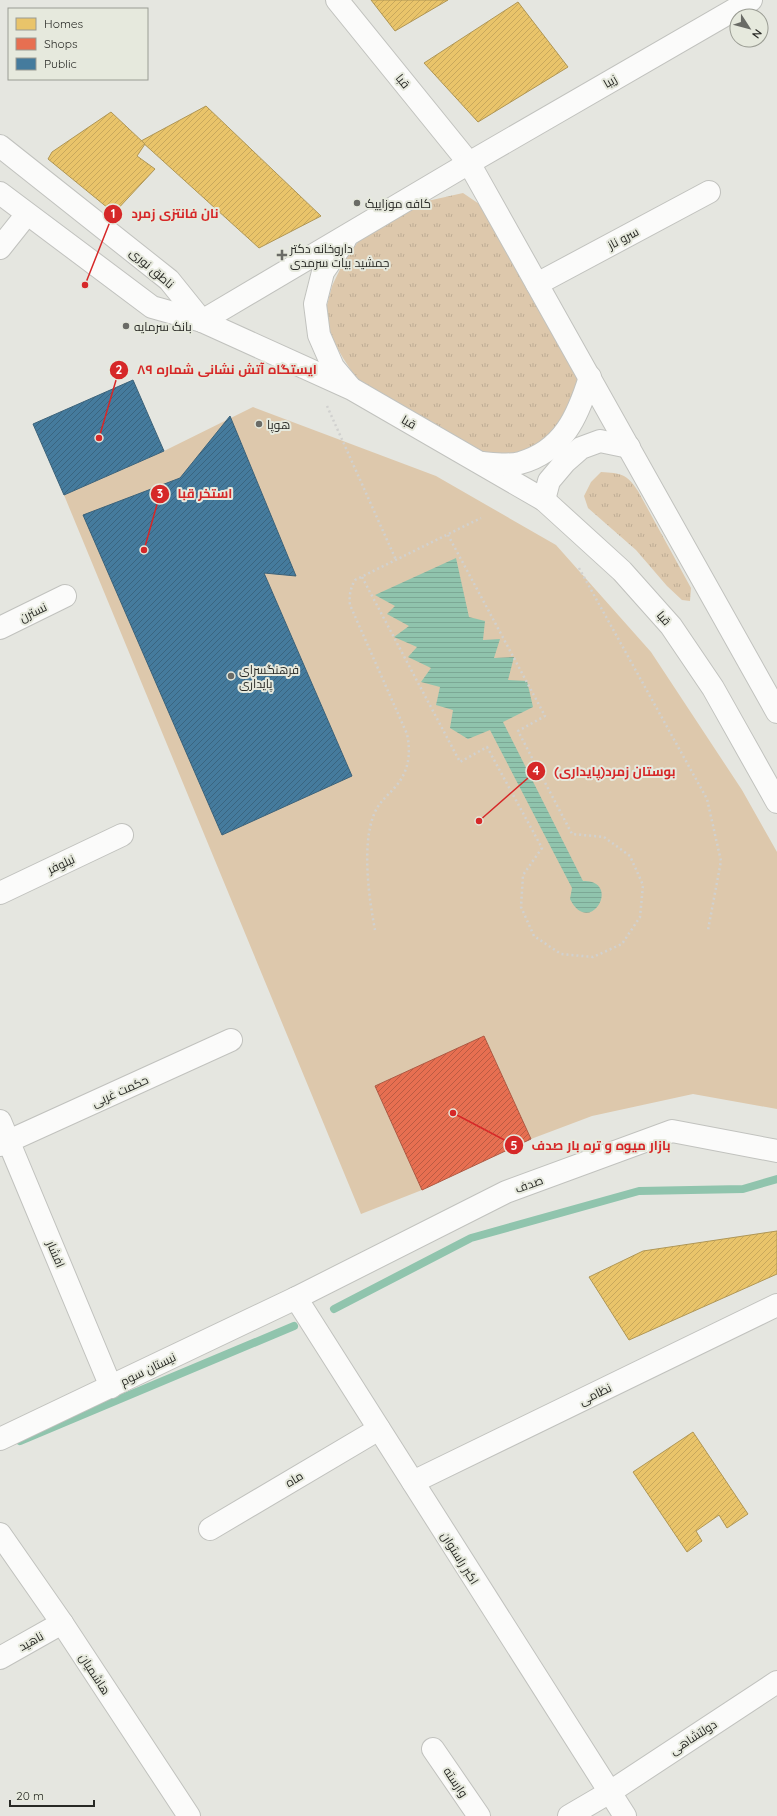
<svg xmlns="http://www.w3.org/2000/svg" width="777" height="1816" font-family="Quicksand,Cairo,sans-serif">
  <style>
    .grass { fill: url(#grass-tufts) }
    .park { fill: #ddc8ac }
    .water { fill: url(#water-rules) }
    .homes { fill: url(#homes-hatch); stroke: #af9655 }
    .shops { fill: url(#shops-hatch); stroke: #ae5a44 }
    .public { fill: url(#public-hatch); stroke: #3c6279 }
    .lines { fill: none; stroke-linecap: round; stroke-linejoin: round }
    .stream { stroke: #90c4ad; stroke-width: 8 }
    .street-casing { stroke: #c1c2be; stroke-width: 24 }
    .secondary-casing { stroke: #c1c2be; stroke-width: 24 }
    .path { stroke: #d1d1cf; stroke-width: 2.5; stroke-dasharray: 2 3; stroke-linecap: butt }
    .street { stroke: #fbfbfa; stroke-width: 22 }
    .secondary { stroke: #fbfbfa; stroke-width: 22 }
    .poi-dot { fill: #6a6b66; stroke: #e6e9dd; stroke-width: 1.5 }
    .labels { text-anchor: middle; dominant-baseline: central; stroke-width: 4; stroke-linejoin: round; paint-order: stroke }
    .street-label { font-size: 12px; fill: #282925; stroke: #e6e9dd }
    .poi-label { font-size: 12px; fill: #282925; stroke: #e6e9dd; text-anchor: start }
    .leader { fill: none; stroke: #d62828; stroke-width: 1.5 }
    .callout-dot { fill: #d62828; stroke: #e6e9dd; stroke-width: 1.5 }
    .mark-label { font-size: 12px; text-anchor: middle; font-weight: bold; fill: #fff }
    .callout-label { font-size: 13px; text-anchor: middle; font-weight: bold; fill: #d62828; stroke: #e6e9dd; stroke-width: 4; stroke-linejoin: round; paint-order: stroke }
  </style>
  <defs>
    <pattern id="grass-tufts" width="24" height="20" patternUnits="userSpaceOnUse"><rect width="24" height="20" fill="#ddc8ac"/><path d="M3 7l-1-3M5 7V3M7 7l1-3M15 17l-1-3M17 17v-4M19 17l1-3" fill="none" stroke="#beac94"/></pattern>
    <pattern id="water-rules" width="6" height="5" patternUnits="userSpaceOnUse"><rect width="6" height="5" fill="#90c4ad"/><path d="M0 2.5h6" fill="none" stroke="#7ca895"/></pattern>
    <pattern id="homes-hatch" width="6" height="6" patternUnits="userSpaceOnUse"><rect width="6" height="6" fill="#e9c46a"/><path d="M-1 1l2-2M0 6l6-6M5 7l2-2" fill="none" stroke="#c8a85c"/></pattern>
    <pattern id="shops-hatch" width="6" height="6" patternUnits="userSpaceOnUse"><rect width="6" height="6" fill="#e76f51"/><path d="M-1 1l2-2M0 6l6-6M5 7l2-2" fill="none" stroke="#bb5b43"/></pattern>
    <pattern id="public-hatch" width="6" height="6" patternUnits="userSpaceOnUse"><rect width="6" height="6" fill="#457b9d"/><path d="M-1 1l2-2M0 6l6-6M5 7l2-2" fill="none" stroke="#3a6580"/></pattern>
  </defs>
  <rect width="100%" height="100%" fill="#e5e6e0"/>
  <g class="grass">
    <polygon points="463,193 491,212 584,378 569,410 549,435 534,448 516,454 484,454 362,387 343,358 330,335 325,313 332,286 344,261 361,238 423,202"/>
    <path d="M601,472C621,473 627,474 638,491L691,588L690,601L682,600L667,586L636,550L588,508L584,496L591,482Z"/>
  </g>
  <polygon class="park" points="253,407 436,476 556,545 651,652 742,790 777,852 777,1109 693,1094 592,1116 531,1139 422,1190 361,1214 64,495 164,451"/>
  <path class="water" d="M456,558L469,617L485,621L483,640L500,639L494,658L514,657L508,680L527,681L533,707L503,722L583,881C586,881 589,881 592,882C617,890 588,935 570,899L572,888L490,730L468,739L450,728L453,710L436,705L440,687L421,682L431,668L408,657L417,647L394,637L409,626L387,614L395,606L375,595Z"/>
  <g class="homes">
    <polygon points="371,0 448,0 395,31"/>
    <polygon points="518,2 568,67 478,122 424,63"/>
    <polygon points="206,106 321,216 259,248 141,141"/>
    <polygon points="111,112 145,144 137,156 155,169 114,213 48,159 52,152"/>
    <polygon points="777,1231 777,1274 629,1340 589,1277 643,1251"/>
    <polygon points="693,1432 748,1514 727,1528 719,1515 696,1531 702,1541 687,1552 633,1472"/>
  </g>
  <polygon class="shops" points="484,1036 531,1139 422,1190 375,1086"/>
  <g class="public">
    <polygon points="133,380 164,451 64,495 33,424"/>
    <polygon points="230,416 296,576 264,573 352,776 222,835 83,515 180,478"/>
  </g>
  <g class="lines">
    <g class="stream">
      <polyline points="334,1309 471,1238 639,1191 743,1189 777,1179"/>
      <polyline points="20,1441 294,1326"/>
    </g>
    <defs>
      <g id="street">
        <polyline points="0,248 27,214"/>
        <polyline points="537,284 709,192"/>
        <polyline points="0,628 65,596"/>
        <polyline points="0,893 122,835"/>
        <polyline points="0,1121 111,1387"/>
        <polyline points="0,1145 231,1040"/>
        <polyline points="0,1439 296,1298 506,1192 672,1131 777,1151"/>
        <polyline points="210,1529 379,1429"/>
        <polyline points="0,1534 62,1623 189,1816"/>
        <polyline points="0,1658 62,1623"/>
        <polyline points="433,1749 479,1816"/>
        <polyline points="569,1816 610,1792 777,1682"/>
      </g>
      <g id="secondary">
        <polyline points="337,0 469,163 777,712"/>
        <polyline points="0,146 169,280 202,321"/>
        <polyline points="0,193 152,307 202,321 352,389 544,500 622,571 671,626 713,688 777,802"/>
        <polyline points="345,240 323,272 315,304 319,335 333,367 349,386"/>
        <polyline points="202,321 469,163 751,0"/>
        <path d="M483,463C494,464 509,466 520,463C563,451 578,416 590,377"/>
        <polyline points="544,500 549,481 565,462 581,448 600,441 629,447"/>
        <polyline points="296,1298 625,1816"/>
        <polyline points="413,1482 777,1305"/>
      </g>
    </defs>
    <use href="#street" class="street-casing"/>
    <use href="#secondary" class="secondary-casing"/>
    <g class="path">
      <polyline points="327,406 396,560"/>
      <polyline points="579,568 707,799 721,861 708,930"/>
      <polyline points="362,577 460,762 487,747 542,848 523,875 521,907 534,936 561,954 593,957 622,944 640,917 643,885 630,856 604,837 572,834 518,731 545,716 448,535"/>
      <path d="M375,930C369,899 362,847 373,817C378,802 387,797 396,786C409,771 411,753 407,734L350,605C349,596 350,589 355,580L481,518"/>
    </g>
    <use href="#street" class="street"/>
    <use href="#secondary" class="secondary"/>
  </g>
  <g class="poi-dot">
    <circle cx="357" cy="203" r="4"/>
    <path d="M280 249h4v4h4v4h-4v4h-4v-4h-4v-4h4z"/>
    <circle cx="126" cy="326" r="4"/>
    <circle cx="259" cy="424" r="4"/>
    <circle cx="231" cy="676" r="4"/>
  </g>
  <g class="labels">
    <g class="street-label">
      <text transform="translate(403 81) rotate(51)">قبا</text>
      <text transform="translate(610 81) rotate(-30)">زیبا</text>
      <text transform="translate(623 238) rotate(-28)">سرو ناز</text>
      <text transform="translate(152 268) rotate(41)">ناطق نوری</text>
      <text transform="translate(409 422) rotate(30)">قبا</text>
      <text transform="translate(33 612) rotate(-26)">نسترن</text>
      <text transform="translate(664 618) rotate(49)">قبا</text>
      <text transform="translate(61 864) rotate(-25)">نیلوفر</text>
      <text transform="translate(120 1091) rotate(-24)">حکمت غربی</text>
      <text transform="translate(529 1184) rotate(-20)">صدف</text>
      <text transform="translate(56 1254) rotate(67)">افشار</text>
      <text transform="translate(148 1369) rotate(-26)">نیستان سوم</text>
      <text transform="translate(595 1394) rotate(-26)">نظامی</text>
      <text transform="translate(294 1479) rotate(-31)">ماه</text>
      <text transform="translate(460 1558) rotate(58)">اکبر راستوان</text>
      <text transform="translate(31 1641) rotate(-29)">ناهید</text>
      <text transform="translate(95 1674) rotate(57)">هاشمیان</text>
      <text transform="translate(693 1737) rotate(-33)">دولتشاهی</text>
      <text transform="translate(456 1782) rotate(56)">وارسته</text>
    </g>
    <g class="poi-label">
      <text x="365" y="203">کافه موزاییک</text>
      <text x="290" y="248">داروخانه دکتر<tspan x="290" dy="14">جمشید بیات سرمدی</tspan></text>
      <text x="134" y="326">بانک سرمایه</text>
      <text x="267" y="424">هوپا</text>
      <text x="239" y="669">فرهنگسرای<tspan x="239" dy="14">پایداری</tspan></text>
    </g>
  </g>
  <path class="leader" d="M85 285L113 214M99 438L119 370M144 550L160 494M479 821L536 771M453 1113L514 1145"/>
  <g class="callout-dot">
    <circle cx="85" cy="285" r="4"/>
    <circle cx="99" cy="438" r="4"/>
    <circle cx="144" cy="550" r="4"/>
    <circle cx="479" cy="821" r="4"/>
    <circle cx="453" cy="1113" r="4"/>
    <circle cx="113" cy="214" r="10"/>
    <circle cx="119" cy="370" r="10"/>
    <circle cx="160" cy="494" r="10"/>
    <circle cx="536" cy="771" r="10"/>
    <circle cx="514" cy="1145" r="10"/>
  </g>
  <g class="mark-label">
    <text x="113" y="218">1</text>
    <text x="119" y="374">2</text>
    <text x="160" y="498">3</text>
    <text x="536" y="775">4</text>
    <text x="514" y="1150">5</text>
  </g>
  <g class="callout-label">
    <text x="175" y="218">نان فانتزی زمرد</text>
    <text x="227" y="374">ایستگاه آتش نشانی شماره ۸۹</text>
    <text x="205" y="498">استخر قبا</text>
    <text x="615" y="776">بوستان زمرد(پایداری)</text>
    <text x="601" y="1150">بازار میوه و تره بار صدف</text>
  </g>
  <rect x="8" y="8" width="140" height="72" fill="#e6e9dd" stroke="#9a9c93"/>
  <rect x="16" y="18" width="20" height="12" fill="#e9c46a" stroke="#9a9c93"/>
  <text x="44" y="28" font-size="12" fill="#282925">Homes</text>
  <rect x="16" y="38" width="20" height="12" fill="#e76f51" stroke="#9a9c93"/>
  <text x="44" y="48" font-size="12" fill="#282925">Shops</text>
  <rect x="16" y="58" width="20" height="12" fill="#457b9d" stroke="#9a9c93"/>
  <text x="44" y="68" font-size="12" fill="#282925">Public</text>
  <g transform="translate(749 28) rotate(126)"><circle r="19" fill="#e6e9dd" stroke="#9a9c93"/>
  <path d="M0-3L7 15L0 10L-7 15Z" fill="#6a6b66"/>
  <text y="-6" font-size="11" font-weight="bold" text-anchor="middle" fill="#282925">N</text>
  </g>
  <path d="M10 1800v6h84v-6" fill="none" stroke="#282925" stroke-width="2"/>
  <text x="16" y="1800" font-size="12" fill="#282925" stroke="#e6e9dd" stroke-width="3" paint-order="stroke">20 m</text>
</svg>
